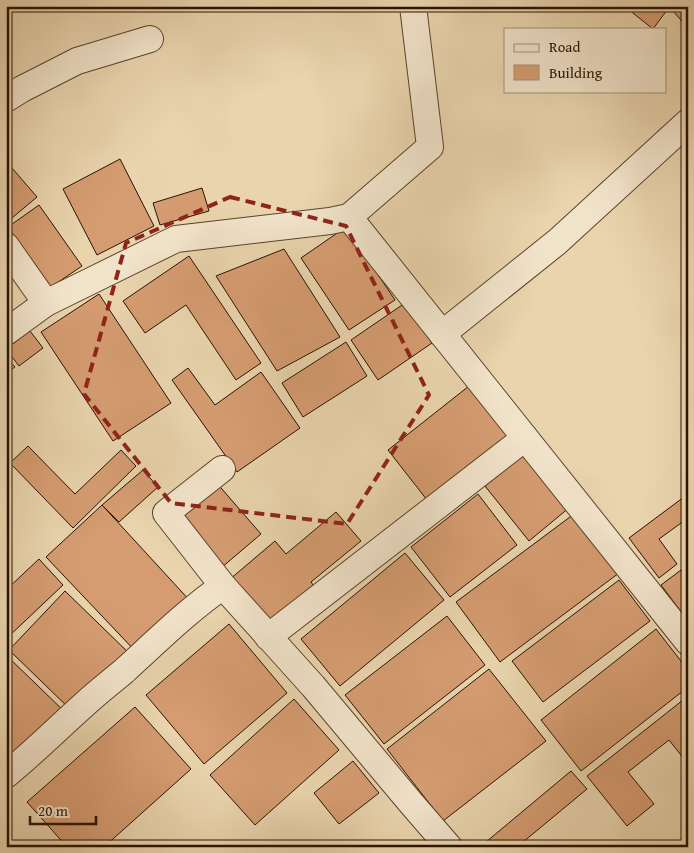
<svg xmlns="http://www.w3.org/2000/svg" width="694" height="853" font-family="'Gentium Book Plus',serif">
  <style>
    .building { fill: #d59c71; stroke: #2a1300 }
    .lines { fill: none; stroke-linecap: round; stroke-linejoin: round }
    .street-casing { stroke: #5a432b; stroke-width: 28 }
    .street { stroke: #f1e3ca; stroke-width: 26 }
    .marked { fill: none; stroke: #8f2418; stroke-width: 4; stroke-dasharray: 10 6; stroke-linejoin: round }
  </style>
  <rect width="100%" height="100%" fill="#e9d4ad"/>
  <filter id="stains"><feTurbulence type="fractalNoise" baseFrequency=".004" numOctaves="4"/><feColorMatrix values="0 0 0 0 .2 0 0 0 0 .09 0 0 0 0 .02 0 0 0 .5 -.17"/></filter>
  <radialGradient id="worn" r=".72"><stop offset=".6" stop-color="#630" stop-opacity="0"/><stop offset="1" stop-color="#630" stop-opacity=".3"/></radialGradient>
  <g class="building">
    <polygon points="624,6 670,6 653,29"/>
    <polygon points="678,6 688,6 688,28 673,11"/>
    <polygon points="120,159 154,226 97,255 63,189"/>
    <polygon points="6,161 37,197 6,223"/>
    <polygon points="202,188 209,211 160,225 153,203"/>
    <polygon points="39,205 82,266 51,287 8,227"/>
    <polygon points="346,227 395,300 349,330 301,258"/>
    <polygon points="284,249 340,337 277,371 216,276"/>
    <polygon points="189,256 261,363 236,380 186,305 145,333 123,301"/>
    <polygon points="99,294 171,403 113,441 41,332"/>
    <polygon points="405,303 432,343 378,380 351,340"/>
    <polygon points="6,304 15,315 6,322"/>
    <polygon points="30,331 43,348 19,366 6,349"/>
    <polygon points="346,342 367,376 303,417 282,383"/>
    <polygon points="6,357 15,367 6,374"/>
    <polygon points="188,368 215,405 261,372 300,428 237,472 172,380"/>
    <polygon points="469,386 508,436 427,500 388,450"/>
    <polygon points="28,446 75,494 121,450 136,466 73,528 10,463"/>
    <polygon points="526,453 570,507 529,541 485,486"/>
    <polygon points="143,470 158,487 119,522 102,505"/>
    <polygon points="215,481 261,534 221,568 176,514"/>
    <polygon points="478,494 517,545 450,597 411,547"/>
    <polygon points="688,494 688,518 659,539 677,564 659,578 629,538"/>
    <polygon points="102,505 192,603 138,654 46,557"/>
    <polygon points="336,512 361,541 311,582 316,589 269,628 229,580 275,541 286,554"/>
    <polygon points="574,514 619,573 500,662 456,602"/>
    <polygon points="405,553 444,600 340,686 301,639"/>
    <polygon points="39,559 63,585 6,639 6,590"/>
    <polygon points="681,570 688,579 688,621 661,585"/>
    <polygon points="619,580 650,621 543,702 512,661"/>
    <polygon points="65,591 133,657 72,711 9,650"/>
    <polygon points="447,616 485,665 384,744 345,695"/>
    <polygon points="229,624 287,693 204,764 146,695"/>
    <polygon points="656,629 688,670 688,687 581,771 541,720"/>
    <polygon points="6,655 68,715 6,769"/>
    <polygon points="489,669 546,741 443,821 387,749"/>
    <polygon points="688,696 688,764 669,740 628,772 654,804 627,826 587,776"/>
    <polygon points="294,699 339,750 255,825 210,775"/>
    <polygon points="135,707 191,769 104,847 67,847 27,802"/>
    <polygon points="353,761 379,793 339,824 314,793"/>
    <polygon points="571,771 587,789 517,847 480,847"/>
    <polygon points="137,841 142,847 130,847"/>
  </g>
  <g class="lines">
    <defs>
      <g id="street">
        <polyline points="6,99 22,89 77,61 150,39"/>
        <polyline points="349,217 430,147 413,6"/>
        <polyline points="6,246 46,303"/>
        <polyline points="6,332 46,303 176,239 330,221 349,217 688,642"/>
        <polyline points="442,334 557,242 688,122"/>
        <polyline points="222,469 166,513 223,586"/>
        <polyline points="268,637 525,438"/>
        <path d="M6,775C34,752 59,727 86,703C98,692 111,682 124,671C156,642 187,611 223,586L313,686L411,803L449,847"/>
      </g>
    </defs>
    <use href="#street" class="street-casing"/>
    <use href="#street" class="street"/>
  </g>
  <path class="marked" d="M230,197L346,226L429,395L347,524L171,503L84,394L126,243Z"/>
  <rect width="694" height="853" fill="none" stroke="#e9d4ad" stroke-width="25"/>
  <rect x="8" y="8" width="679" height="838" fill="none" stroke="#2a1300" stroke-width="2.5"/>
  <rect x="12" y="12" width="669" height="828" fill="none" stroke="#2a1300"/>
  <rect x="504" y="28" width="162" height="65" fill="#f1e3ca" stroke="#a19079"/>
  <rect x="514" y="44" width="25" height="8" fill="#f1e3ca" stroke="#a19079"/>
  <text x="549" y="52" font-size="15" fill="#2a1300">Road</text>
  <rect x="514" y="65" width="25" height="15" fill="#d59c71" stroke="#a19079"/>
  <text x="549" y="78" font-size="15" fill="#2a1300">Building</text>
  <path d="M30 816v8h66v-8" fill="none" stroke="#2a1300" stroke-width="2.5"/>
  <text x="38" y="816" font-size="15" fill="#2a1300" stroke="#f1e3ca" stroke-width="4" paint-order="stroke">20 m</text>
  <rect width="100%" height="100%" filter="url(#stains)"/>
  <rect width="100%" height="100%" fill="url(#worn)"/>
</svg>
